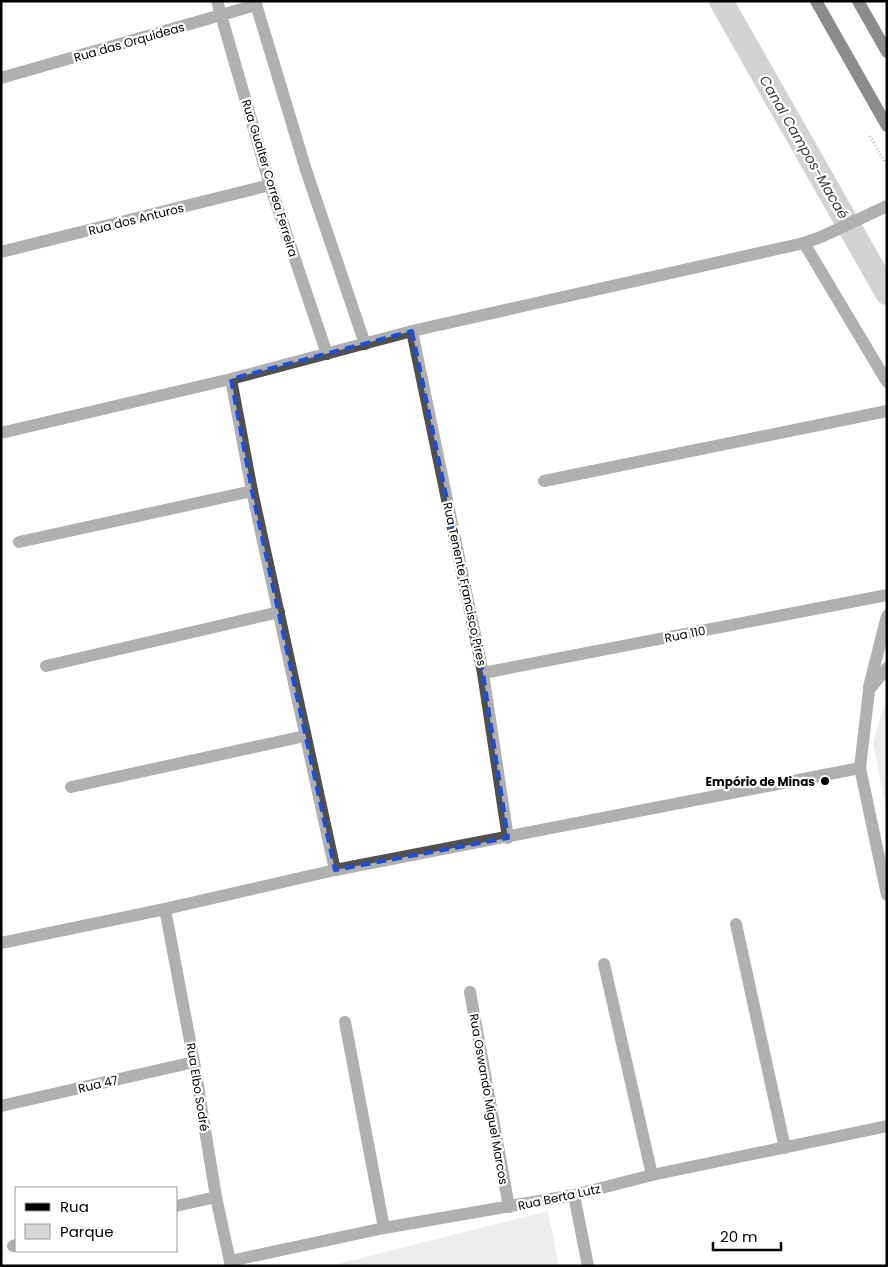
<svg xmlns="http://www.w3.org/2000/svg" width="888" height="1267" font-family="Poppins,sans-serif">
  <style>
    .green { fill: #d7d7d7 }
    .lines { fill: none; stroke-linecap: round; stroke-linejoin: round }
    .canal { stroke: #9e9e9e; stroke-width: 24 }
    .path { stroke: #727272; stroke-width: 3; stroke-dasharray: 1 2.5; stroke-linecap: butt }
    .minor { stroke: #505050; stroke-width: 12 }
    .major { stroke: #000; stroke-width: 12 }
    .marked { fill: none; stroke: #1d4ed8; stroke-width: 4; stroke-dasharray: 10 6; stroke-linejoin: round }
    .poi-dot { fill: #000; stroke: #fff; stroke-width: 2 }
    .labels { text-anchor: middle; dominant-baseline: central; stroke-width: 4.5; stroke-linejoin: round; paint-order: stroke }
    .street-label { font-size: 12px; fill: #000; stroke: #fff }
    .poi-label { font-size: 12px; font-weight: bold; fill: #000; stroke: #fff; text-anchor: end }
    .water-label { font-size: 14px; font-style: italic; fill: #3f3f3f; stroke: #fff }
  </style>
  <rect width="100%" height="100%" fill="#fff"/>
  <g class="green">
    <polygon points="887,696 887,814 873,743"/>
    <polygon points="548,1211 559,1266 329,1266"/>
  </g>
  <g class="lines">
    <polyline class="canal" points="721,1 887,293"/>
    <polyline class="path" points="870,136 887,166"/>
    <g class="minor">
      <polyline points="217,1 270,185 327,354"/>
      <polyline points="255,1 306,170 365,344"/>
      <polyline points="1,78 256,5"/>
      <polyline points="804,243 887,382"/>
      <polyline points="1,252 270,185"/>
      <polyline points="412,331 483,673 508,838"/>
      <polyline points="231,379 252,491 335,870"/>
      <polyline points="1,433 231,379 412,331 804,243 821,237 887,206"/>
      <polyline points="544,481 887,411"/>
      <polyline points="19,542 252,491"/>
      <polyline points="46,666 279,612"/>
      <polyline points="887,668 869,690 860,768 887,895"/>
      <polyline points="483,673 887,595"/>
      <polyline points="869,687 887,616"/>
      <polyline points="71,787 305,736"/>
      <polyline points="165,909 194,1062 216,1197 231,1266"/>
      <polyline points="736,924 785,1148"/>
      <polyline points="1,943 165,909 335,870 860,768"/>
      <polyline points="604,964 652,1175"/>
      <polyline points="470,992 509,1207"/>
      <polyline points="345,1022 384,1228"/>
      <polyline points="1,1106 194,1062"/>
      <polyline points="574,1195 588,1266"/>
      <polyline points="176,1206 216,1197"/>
      <polyline points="13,1246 16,1245"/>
      <polyline points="230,1261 384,1228 574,1195 652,1175 887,1126"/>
    </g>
    <g class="major">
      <polyline points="816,1 887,126"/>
      <polyline points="858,1 887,52"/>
    </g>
  </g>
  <path d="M0 0H888V1267H0ZM412,331L483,673L508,838L335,870L252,491L231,379Z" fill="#fff" fill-opacity=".55" fill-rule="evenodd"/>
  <path class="marked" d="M412,331L483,673L508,838L335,870L252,491L231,379Z"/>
  <circle class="poi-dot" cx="825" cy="781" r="5"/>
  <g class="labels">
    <g class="street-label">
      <text transform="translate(129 42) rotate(-16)">Rua das Orquídeas</text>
      <text transform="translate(270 178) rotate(73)">Rua Gualter Correa Ferreira</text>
      <text transform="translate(136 219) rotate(-14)">Rua dos Anturos</text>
      <text transform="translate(465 584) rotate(78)">Rua Tenente Francisco Pires</text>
      <text transform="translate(685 634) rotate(-11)">Rua 110</text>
      <text transform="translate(98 1084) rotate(-13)">Rua 47</text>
      <text transform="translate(198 1087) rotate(81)">Rua Elbo Sodré</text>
      <text transform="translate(489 1099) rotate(80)">Rua Oswando Miguel Marcos</text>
      <text transform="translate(559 1197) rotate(-12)">Rua Berta Lutz</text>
    </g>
    <g class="poi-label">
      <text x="815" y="781">Empório de Minas</text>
    </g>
    <g class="water-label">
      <text transform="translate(804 147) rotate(60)">Canal Campos-Macaé</text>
    </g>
  </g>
  <rect width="888" height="1267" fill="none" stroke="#000000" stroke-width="5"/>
  <rect x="15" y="1187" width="162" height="65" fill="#ffffff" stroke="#999999"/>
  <rect x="25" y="1203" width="25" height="8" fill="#000000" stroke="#999999"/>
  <text x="60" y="1212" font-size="15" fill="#000000">Rua</text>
  <rect x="25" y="1224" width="25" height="15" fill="#d7d7d7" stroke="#999999"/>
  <text x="60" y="1237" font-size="15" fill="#000000">Parque</text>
  <path d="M713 1242v8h68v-8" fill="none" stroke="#000000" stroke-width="2.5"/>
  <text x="720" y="1242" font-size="15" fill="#000000" stroke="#ffffff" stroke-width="4" paint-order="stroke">20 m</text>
</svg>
